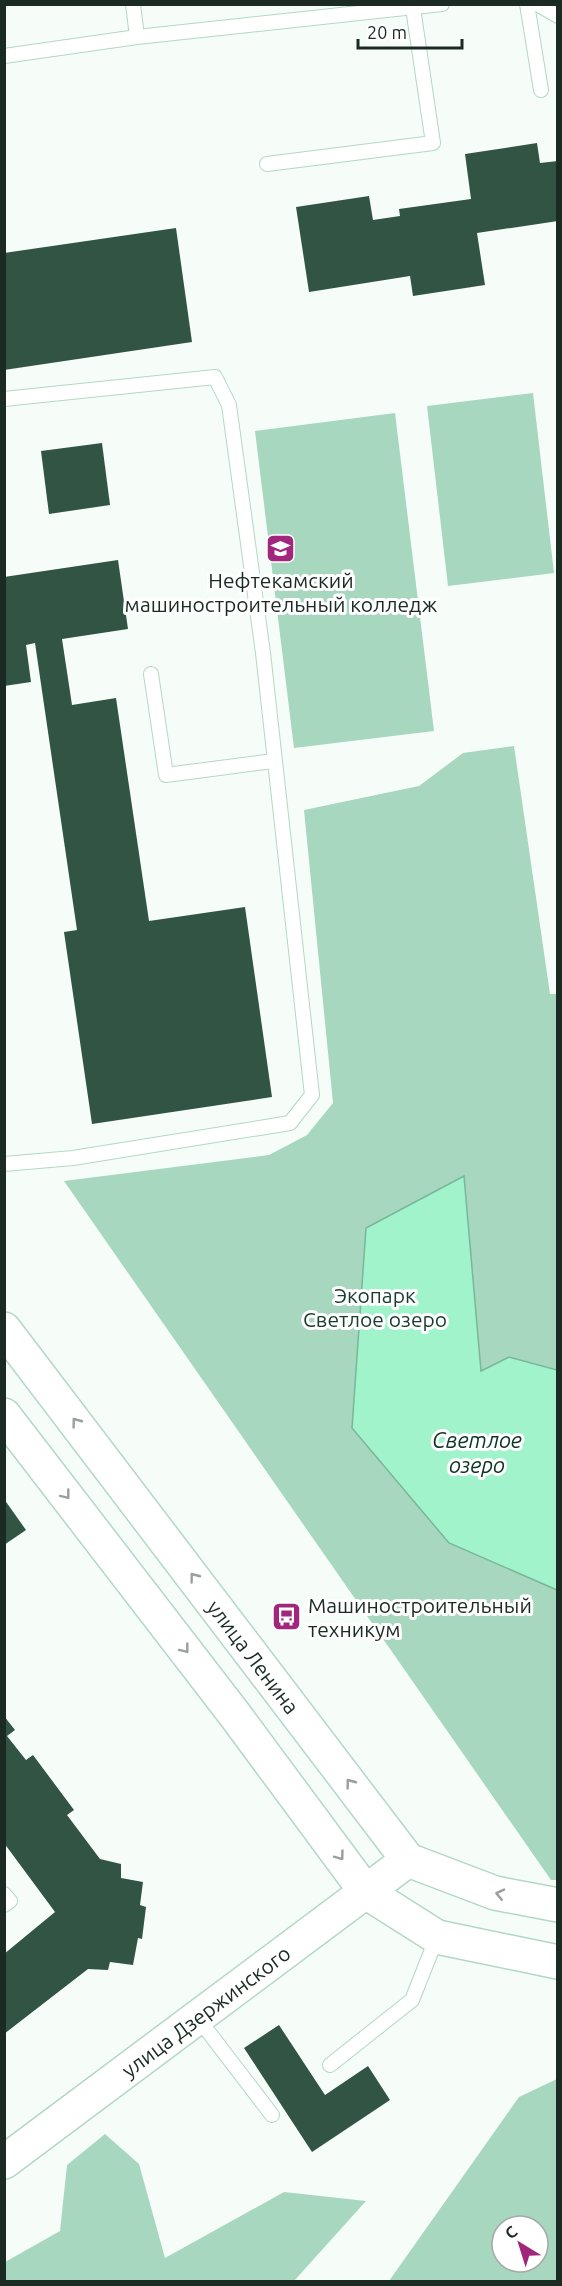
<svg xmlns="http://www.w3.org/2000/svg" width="562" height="2286" font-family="Ubuntu,sans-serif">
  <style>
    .green { fill: #a7d7bf; fill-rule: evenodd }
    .water { fill: #a1f3cb; stroke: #79b799; stroke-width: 1.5 }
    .building { fill: #325444 }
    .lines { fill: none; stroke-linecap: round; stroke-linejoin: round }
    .service-casing { stroke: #b2d8c4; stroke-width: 16 }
    .secondary-casing { stroke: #b2d8c4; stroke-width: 36 }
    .service { stroke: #fff; stroke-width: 14 }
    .secondary { stroke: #fff; stroke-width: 33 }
    .oneway { stroke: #989f9c }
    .labels { text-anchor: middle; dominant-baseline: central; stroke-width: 6; stroke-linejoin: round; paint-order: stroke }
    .poi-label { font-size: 21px; fill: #1b2a23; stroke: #fff }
    .park-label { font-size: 21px; fill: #193d2d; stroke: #fff }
    .street-label { font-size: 21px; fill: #1b2a23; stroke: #fff }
    .water-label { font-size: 22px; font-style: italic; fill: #0f3425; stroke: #fff }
  </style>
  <rect width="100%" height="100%" fill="#f6fdf9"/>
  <g class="green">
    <polygon points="533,393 554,573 448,586 427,406"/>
    <polygon points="395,413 434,731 294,748 255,431"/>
    <polygon points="514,746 550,994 558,994 557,1880 551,1880 64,1181 269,1155 307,1135 333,1103 304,810 419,786 463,753"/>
    <path d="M557,2079V2281H389L519,2097ZM502,2226H538V2262H502Z"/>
    <polygon points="105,2134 139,2164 165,2258 284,2192 366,2201 294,2281 5,2281 5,2262 60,2231 67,2165"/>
  </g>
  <polygon class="water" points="464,1176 481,1371 509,1357 557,1370 557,1590 449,1543 352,1428 366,1228"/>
  <g class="building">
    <polygon points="537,143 540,163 558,161 558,221 477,233 485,285 413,296 410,276 309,292 296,207 369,196 373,220 400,216 399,209 471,199 465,154"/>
    <polygon points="176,228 192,342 4,370 4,253"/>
    <polygon points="102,443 110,505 49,514 41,451"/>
    <polygon points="118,560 128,629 62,639 72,705 116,698 149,921 245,907 272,1097 92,1124 64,932 77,930 35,643 26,645 31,682 4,686 4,577"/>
    <polygon points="4,1499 26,1530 4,1545"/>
    <polygon points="4,1716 15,1730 7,1736 26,1760 33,1755 74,1810 67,1815 100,1859 121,1864 121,1878 143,1882 140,1905 146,1907 142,1939 138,1938 133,1965 110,1962 108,1970 88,1969 4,2034 4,1954 55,1912 4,1843"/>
    <polygon points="279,2025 325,2095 368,2066 390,2100 312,2152 244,2048"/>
  </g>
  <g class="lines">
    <defs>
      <g id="service">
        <polyline points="133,4 137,37"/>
        <polyline points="527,4 541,90"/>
        <polyline points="537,4 558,16"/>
        <polyline points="4,56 137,37 442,4"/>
        <polyline points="267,164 433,143 413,8"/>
        <polyline points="4,399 215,377 229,405 263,653 312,1095 290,1123 73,1158 4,1164"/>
        <polyline points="151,674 166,775 273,761"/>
        <polyline points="4,1894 10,1901 4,1905"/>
        <polyline points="197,2017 272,2115"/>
        <polyline points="330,2065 412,2000 437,1937"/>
      </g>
      <g id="secondary">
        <path id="s1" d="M4,1329L408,1860L495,1893L558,1905"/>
        <polyline points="4,1415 235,1715 366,1892 437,1937 558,1962"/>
        <path id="s2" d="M4,2162L408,1860"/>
      </g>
    </defs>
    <use href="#service" class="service-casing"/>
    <use href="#secondary" class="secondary-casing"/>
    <use href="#service" class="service"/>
    <use href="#secondary" class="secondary"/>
  </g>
  <defs><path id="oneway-chevron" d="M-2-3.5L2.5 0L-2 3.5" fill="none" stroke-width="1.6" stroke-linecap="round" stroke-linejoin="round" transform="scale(1.5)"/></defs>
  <g class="oneway">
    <use href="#oneway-chevron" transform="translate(76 1422) rotate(-127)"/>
    <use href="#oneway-chevron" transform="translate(66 1495) rotate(52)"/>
    <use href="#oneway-chevron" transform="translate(194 1577) rotate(-127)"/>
    <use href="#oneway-chevron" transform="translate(185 1649) rotate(52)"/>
    <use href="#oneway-chevron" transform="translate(350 1783) rotate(-127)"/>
    <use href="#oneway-chevron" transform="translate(340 1856) rotate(54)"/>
    <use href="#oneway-chevron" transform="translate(500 1894) rotate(-167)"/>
  </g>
  <defs>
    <symbol id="university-square" viewBox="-11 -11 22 22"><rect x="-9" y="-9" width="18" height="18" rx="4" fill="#a1277c" stroke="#fff"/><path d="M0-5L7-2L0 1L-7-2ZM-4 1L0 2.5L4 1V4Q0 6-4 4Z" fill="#fff"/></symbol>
    <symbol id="bus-square" viewBox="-11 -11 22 22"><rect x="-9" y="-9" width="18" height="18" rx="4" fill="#a1277c" stroke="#fff"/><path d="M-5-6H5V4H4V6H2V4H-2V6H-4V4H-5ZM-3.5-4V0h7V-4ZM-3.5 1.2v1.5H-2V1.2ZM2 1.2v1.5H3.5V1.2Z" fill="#fff"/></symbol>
  </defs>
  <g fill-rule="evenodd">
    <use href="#university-square" x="264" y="532" width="33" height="33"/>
    <use href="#bus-square" x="270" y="1600" width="33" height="33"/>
  </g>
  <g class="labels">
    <g class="poi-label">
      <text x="281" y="580">Нефтекамский<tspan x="281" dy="24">машиностроительный колледж</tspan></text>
      <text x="308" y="1605" text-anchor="start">Машиностроительный<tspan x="308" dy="24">техникум</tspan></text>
    </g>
    <g class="park-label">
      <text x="375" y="1295">Экопарк<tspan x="375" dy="24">Светлое озеро</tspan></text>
    </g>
    <g class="street-label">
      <text stroke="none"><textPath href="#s1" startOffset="412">улица Ленина</textPath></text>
      <text stroke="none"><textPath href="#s2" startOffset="252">улица Дзержинского</textPath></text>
    </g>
    <g class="water-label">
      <text x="477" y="1439">Светлое<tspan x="477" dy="25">озеро</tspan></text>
    </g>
  </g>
  <rect width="562" height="2286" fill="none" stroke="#1b2a23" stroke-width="12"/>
  <g transform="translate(520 2244) rotate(322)"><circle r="28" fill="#ffffff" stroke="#a4aaa7" stroke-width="1.5"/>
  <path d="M0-4.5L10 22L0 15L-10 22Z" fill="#a1277c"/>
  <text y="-9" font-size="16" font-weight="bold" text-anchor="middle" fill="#1b2a23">С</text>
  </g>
  <path d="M358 39v9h104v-9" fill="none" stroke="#1b2a23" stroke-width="3"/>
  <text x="367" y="39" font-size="18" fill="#1b2a23" stroke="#ffffff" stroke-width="4.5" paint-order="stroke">20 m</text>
</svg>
